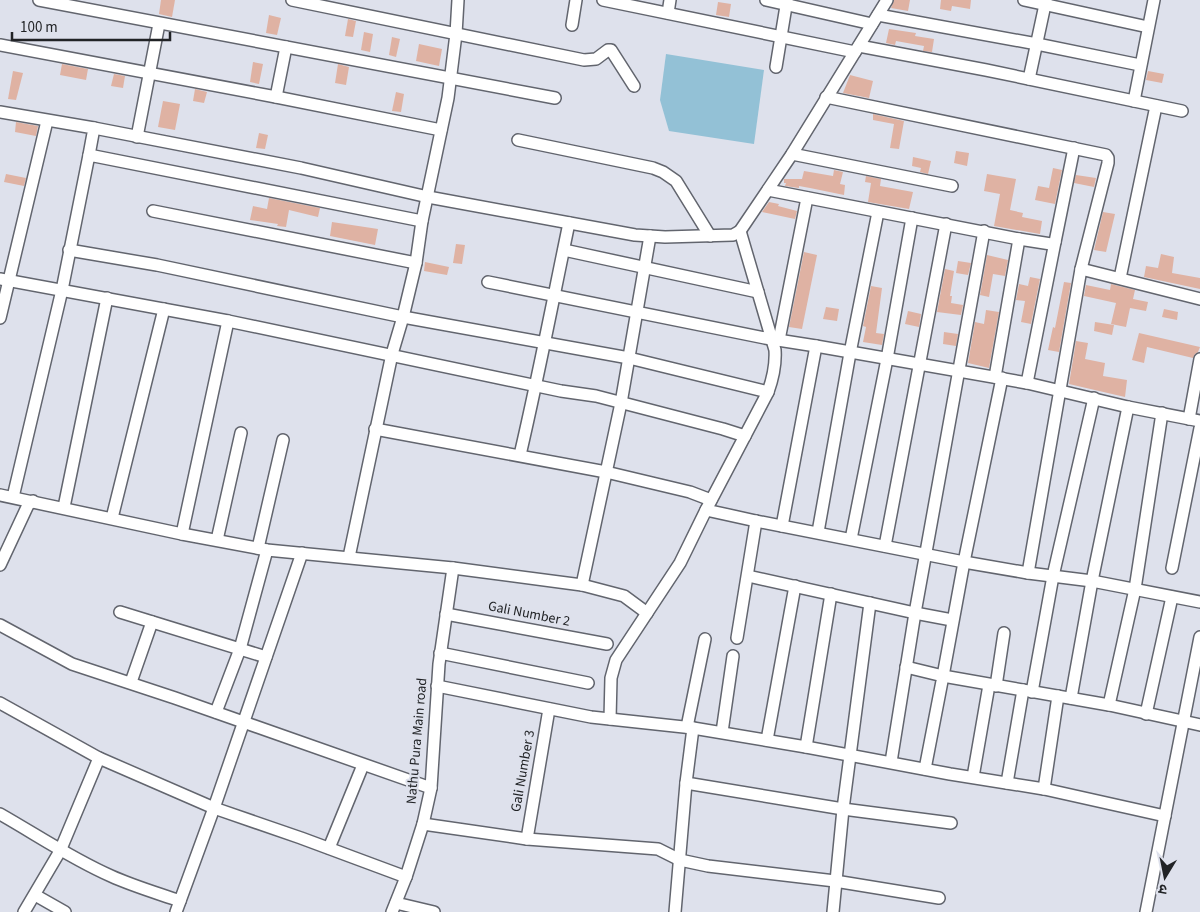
<svg xmlns="http://www.w3.org/2000/svg" width="1200" height="912" font-family="'Source Sans 3','Noto Sans Devanagari',sans-serif">
  <style>
    .water { fill: #93c1d6 }
    .building { fill: #dfb2a3 }
    .lines { fill: none; stroke-linecap: round; stroke-linejoin: round }
    .street-casing { stroke: #62656e; stroke-width: 14 }
    .street { stroke: #fff; stroke-width: 11 }
    .labels { text-anchor: middle; dominant-baseline: central; stroke-width: 4; stroke-linejoin: round; paint-order: stroke }
    .street-label { font-size: 14px; fill: #212326; stroke: #dee1ec }
  </style>
  <rect width="100%" height="100%" fill="#dee1ec"/>
  <polygon class="water" points="666,54 764,70 754,144 669,131 660,100"/>
  <g class="building">
    <polygon points="161,0 175,0 172,17 159,14"/>
    <polygon points="894,0 910,0 908,11 891,8"/>
    <polygon points="941,0 971,0 970,9 952,6 951,11 940,9"/>
    <polygon points="718,2 731,4 729,17 716,15"/>
    <polygon points="269,15 281,18 277,35 266,33"/>
    <polygon points="348,19 356,21 353,37 345,36"/>
    <polygon points="889,29 916,33 915,36 934,39 932,52 923,51 924,46 896,41 895,45 886,43"/>
    <polygon points="364,32 373,34 370,52 361,50"/>
    <polygon points="392,37 400,39 396,57 389,55"/>
    <polygon points="419,44 442,49 439,66 416,61"/>
    <polygon points="253,62 263,64 259,84 250,82"/>
    <polygon points="62,64 88,69 86,80 60,75"/>
    <polygon points="338,64 349,67 346,85 335,83"/>
    <polygon points="13,71 23,73 16,100 8,99"/>
    <polygon points="1148,71 1164,74 1162,83 1146,80"/>
    <polygon points="114,74 125,76 123,88 111,86"/>
    <polygon points="850,75 873,81 869,98 843,93"/>
    <polygon points="195,89 207,92 204,103 193,101"/>
    <polygon points="396,92 404,94 401,112 392,111"/>
    <polygon points="163,101 180,104 175,130 158,127"/>
    <polygon points="873,114 904,121 899,149 890,148 894,124 873,120"/>
    <polygon points="16,122 38,126 36,136 15,132"/>
    <polygon points="259,133 268,135 265,149 256,148"/>
    <polygon points="956,151 969,153 967,166 954,163"/>
    <polygon points="913,157 931,161 928,174 920,172 921,168 912,166"/>
    <polygon points="1053,168 1062,170 1055,204 1035,200 1038,186 1049,188"/>
    <polygon points="834,170 843,172 840,184 845,185 844,195 810,188 799,186 799,188 785,186 786,183 784,183 784,179 802,179 804,171 833,176"/>
    <polygon points="6,174 26,178 24,186 4,182"/>
    <polygon points="987,174 1016,179 1010,210 1023,213 1022,217 1042,221 1040,234 994,226 1000,194 984,191"/>
    <polygon points="1076,175 1096,178 1094,187 1074,183"/>
    <polygon points="866,176 881,179 880,186 913,192 909,209 868,202 871,183 865,182"/>
    <polygon points="269,198 320,208 318,217 289,210 286,227 277,226 278,224 250,220 253,206 267,209"/>
    <polygon points="769,202 779,204 778,206 797,211 795,219 762,212"/>
    <polygon points="1103,212 1115,214 1106,252 1094,250"/>
    <polygon points="332,222 378,229 375,245 330,236"/>
    <polygon points="456,244 465,245 462,264 453,263"/>
    <polygon points="804,252 817,255 802,329 789,327"/>
    <polygon points="1161,254 1174,257 1172,273 1200,278 1200,289 1144,277 1146,266 1158,268"/>
    <polygon points="987,255 1008,260 1005,276 993,274 989,297 980,295"/>
    <polygon points="958,261 971,263 968,275 956,273"/>
    <polygon points="425,262 449,267 447,275 424,271"/>
    <polygon points="945,269 954,271 950,296 952,296 951,303 963,305 961,315 937,312"/>
    <polygon points="1030,277 1040,279 1031,324 1021,322 1025,301 1016,300 1019,284 1028,286"/>
    <polygon points="1064,282 1071,283 1059,352 1048,350 1053,327 1055,328"/>
    <polygon points="1111,284 1135,290 1133,299 1148,302 1146,311 1130,308 1126,327 1111,324 1116,303 1084,296 1086,285 1110,290"/>
    <polygon points="871,286 882,288 876,333 884,334 882,345 863,342 866,327 863,326"/>
    <polygon points="826,307 839,309 837,321 823,319"/>
    <polygon points="1164,309 1178,312 1177,320 1162,317"/>
    <polygon points="986,310 999,312 989,368 968,363 975,322 984,324"/>
    <polygon points="908,311 921,314 919,327 905,324"/>
    <polygon points="1095,322 1114,325 1112,335 1094,331"/>
    <polygon points="944,332 958,334 956,346 943,344"/>
    <polygon points="1139,333 1200,347 1198,352 1195,354 1193,358 1147,347 1144,363 1132,360"/>
    <polygon points="1076,341 1088,343 1085,359 1105,363 1103,376 1127,380 1125,397 1069,384"/>
  </g>
  <g class="lines">
    <defs>
      <g id="street">
        <polyline points="39,0 555,98"/>
        <polyline points="292,0 584,60 596,59 608,50 611,50 634,86"/>
        <polyline points="603,0 855,52"/>
        <polyline points="766,0 872,24"/>
        <polyline points="1024,0 1148,27"/>
        <polyline points="668,13 670,0"/>
        <polyline points="878,15 1037,44 1140,65"/>
        <polyline points="572,25 576,0"/>
        <polyline points="0,45 276,97 441,130"/>
        <polyline points="859,46 986,70 1182,111"/>
        <polyline points="776,67 787,0"/>
        <polyline points="1029,79 1046,0"/>
        <polyline points="276,97 286,47"/>
        <polyline points="826,97 1106,155 1108,158 1108,163 1081,269"/>
        <polyline points="1134,101 1154,0"/>
        <polyline points="0,112 94,128 89,155"/>
        <polyline points="94,128 301,168 428,197 635,235 665,237 733,235 740,231 792,154 887,0"/>
        <polyline points="137,137 159,24"/>
        <polyline points="518,140 653,168 663,172 676,181 710,236"/>
        <polyline points="792,154 952,186"/>
        <polyline points="768,190 1019,239 995,377"/>
        <polyline points="153,211 416,263"/>
        <polyline points="1019,239 1051,244 1055,242 1074,148"/>
        <polyline points="69,250 157,265 403,317 629,358 768,392"/>
        <polyline points="564,250 758,292"/>
        <polyline points="1120,278 1156,106"/>
        <polyline points="0,279 228,321 561,391 596,396 723,429 745,436"/>
        <polyline points="488,282 765,338 816,346 1027,383 1128,407 1200,421"/>
        <polyline points="0,318 47,121"/>
        <polyline points="779,340 807,198"/>
        <polyline points="1002,378 964,562 943,676 1109,705 1200,725"/>
        <polyline points="1027,383 1055,242"/>
        <polyline points="1189,419 1200,359"/>
        <polyline points="375,429 606,472 690,492 711,500"/>
        <path d="M520,455C538,378 553,300 569,223"/>
        <polyline points="0,495 182,534 267,550 453,568 582,585 624,596 647,613"/>
        <polyline points="13,497 62,290 89,155 422,221"/>
        <polyline points="64,507 107,298"/>
        <polyline points="706,510 756,521 964,562 1028,573 1092,581 1200,602"/>
        <polyline points="112,518 164,309"/>
        <polyline points="782,526 816,346"/>
        <polyline points="818,532 850,353 878,212"/>
        <polyline points="182,534 228,321"/>
        <polyline points="851,539 887,359 912,218"/>
        <polyline points="217,540 241,433"/>
        <polyline points="885,546 946,224"/>
        <polyline points="258,548 283,440"/>
        <polyline points="349,557 392,354 403,317 416,263 422,221 448,98 456,34 458,0"/>
        <polyline points="0,565 28,505 33,501"/>
        <polyline points="1172,568 1200,428"/>
        <polyline points="1028,573 1081,269 1200,299"/>
        <polyline points="748,576 915,613 952,620"/>
        <polyline points="582,585 621,403 650,236"/>
        <polyline points="120,612 266,657"/>
        <polyline points="446,614 607,644"/>
        <polyline points="0,625 72,664 175,698 431,788"/>
        <polyline points="737,638 756,521"/>
        <polyline points="440,653 588,683"/>
        <polyline points="906,667 943,676 925,769"/>
        <polyline points="131,682 152,622"/>
        <polyline points="437,686 591,717 693,728 806,747 950,774 1044,789 1165,816"/>
        <polyline points="996,686 1004,633"/>
        <polyline points="1032,692 1053,576 1094,398"/>
        <polyline points="1071,698 1092,581 1128,407"/>
        <polyline points="0,703 99,758 214,808 301,838 406,877"/>
        <polyline points="1109,705 1135,589 1162,413"/>
        <polyline points="216,712 240,649 267,550"/>
        <polyline points="1146,714 1172,597"/>
        <path d="M610,719L611,678L616,660L680,563L706,510L768,392C773,378 776,365 775,350L740,231"/>
        <polyline points="687,727 705,639"/>
        <polyline points="722,732 733,656"/>
        <polyline points="767,740 795,586"/>
        <polyline points="806,747 831,594"/>
        <polyline points="891,762 915,613 984,231"/>
        <polyline points="973,777 989,685"/>
        <polyline points="686,783 843,809 951,823"/>
        <polyline points="1007,783 1023,690"/>
        <polyline points="1044,789 1058,696"/>
        <path d="M0,814C37,835 72,859 111,876C133,886 157,893 180,901"/>
        <polyline points="423,824 527,839 658,849 680,860 708,866 835,881 939,898"/>
        <polyline points="527,839 549,709"/>
        <polyline points="329,848 363,765"/>
        <polyline points="35,895 65,912"/>
        <polyline points="396,903 434,912"/>
        <polyline points="24,912 60,851 99,758"/>
        <polyline points="176,912 214,808 302,553"/>
        <polyline points="392,912 406,877 423,824 431,788 439,664 453,568"/>
        <polyline points="675,912 686,783 693,728"/>
        <polyline points="833,912 843,809 870,603"/>
        <polyline points="1146,912 1200,637"/>
      </g>
    </defs>
    <use href="#street" class="street-casing"/>
    <use href="#street" class="street"/>
  </g>
  <g class="labels">
    <g class="street-label">
      <text transform="translate(529 614) rotate(11)">Gali Number 2</text>
      <text transform="translate(417 741) rotate(-85)">Nathu Pura Main road</text>
      <text transform="translate(523 771) rotate(-80)">Gali Number 3</text>
    </g>
  </g>
  <g transform="translate(1165 877) rotate(190)" stroke="#dee1ec" stroke-width="4" paint-order="stroke">
  <path d="M0-4L9 19L0 12L-9 19Z" fill="#212326"/>
  <text y="-8" font-size="14" font-weight="bold" text-anchor="middle" fill="#212326">उ</text>
  </g>
  <path d="M12 32v8h158v-8" fill="none" stroke="#212326" stroke-width="2.5"/>
  <text x="20" y="32" font-size="15" fill="#212326" stroke="#dee1ec" stroke-width="4" paint-order="stroke">100 m</text>
</svg>
